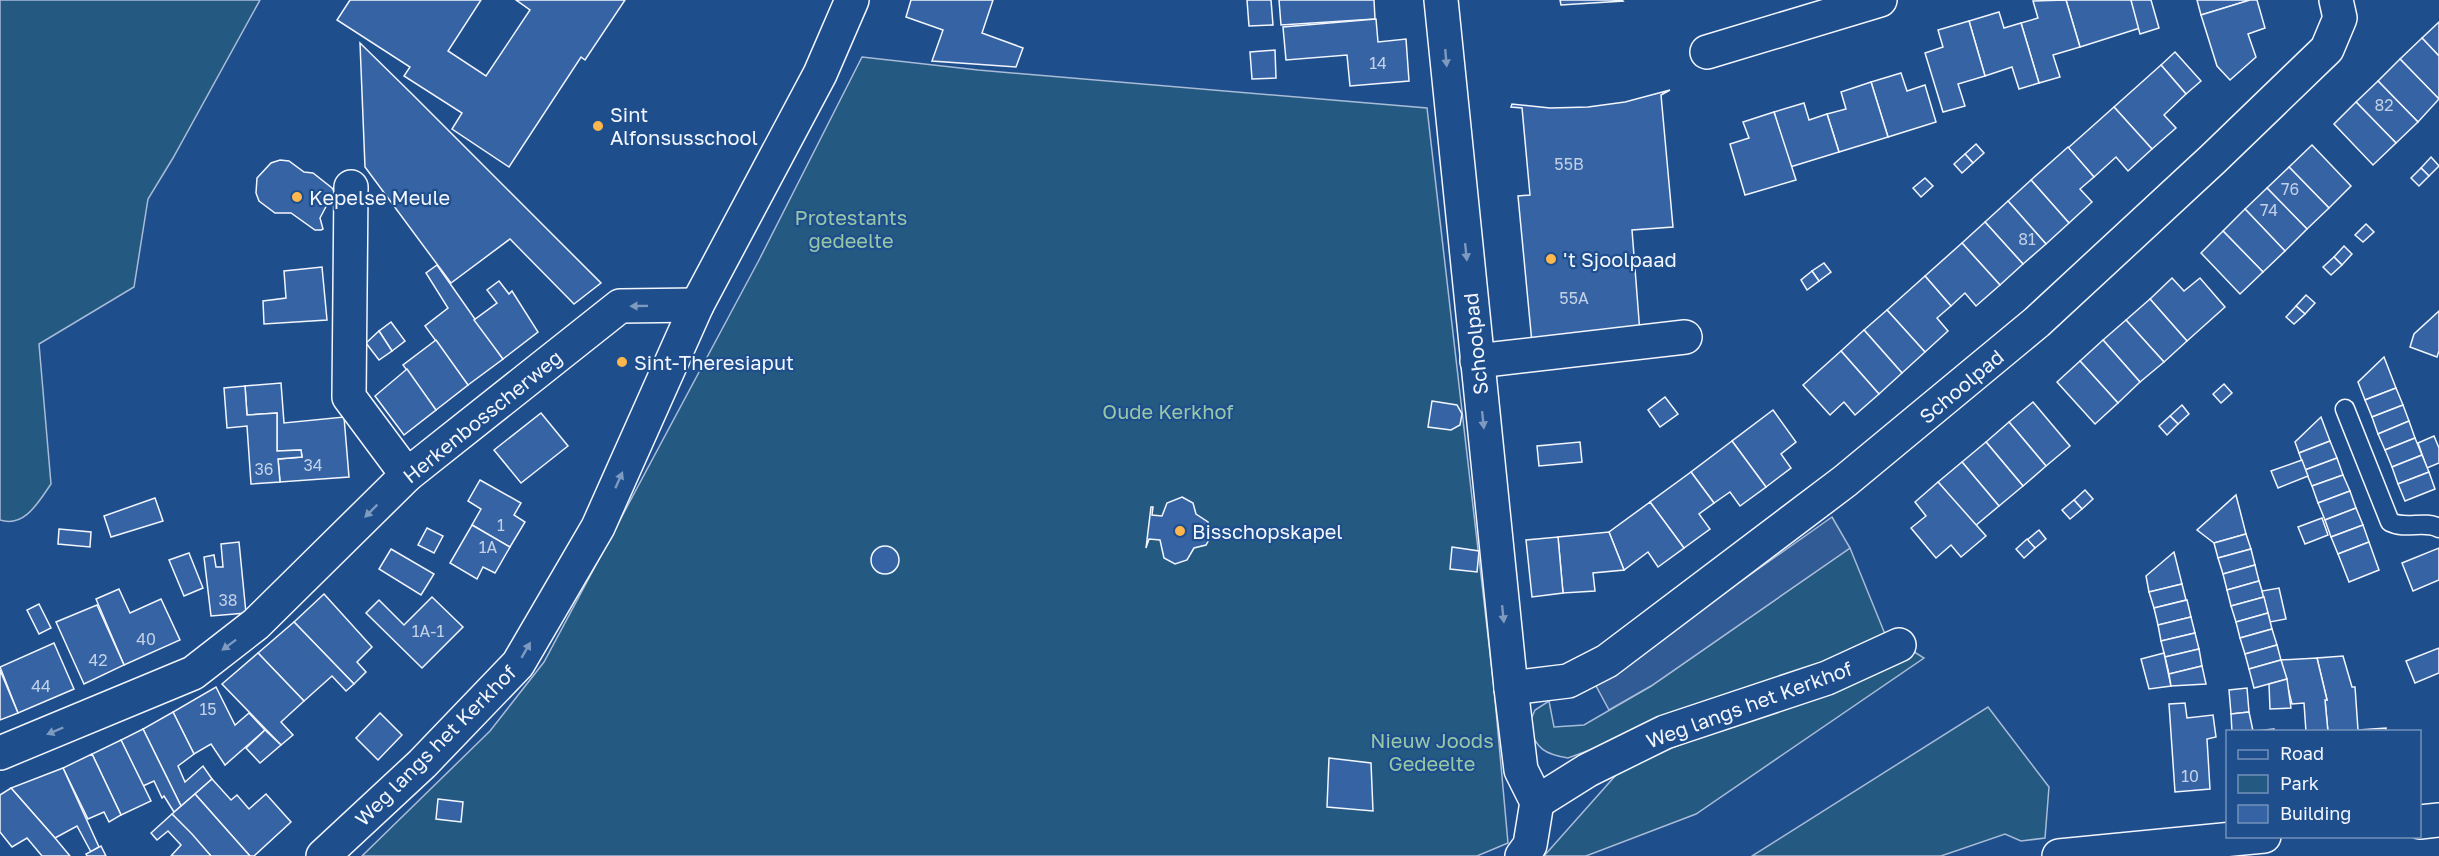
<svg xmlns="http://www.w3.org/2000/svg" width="2439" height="856" font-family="'Golos Text',sans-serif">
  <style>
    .green { fill: #245a82; stroke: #a8bbd7; stroke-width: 1.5 }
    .parking { fill: #305b95; stroke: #a8bbd7; stroke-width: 1.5 }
    .building { fill: #3563a3; stroke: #f2f6ff; stroke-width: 1.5 }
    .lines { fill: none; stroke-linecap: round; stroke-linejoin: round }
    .lane-casing { stroke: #f2f6ff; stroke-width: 21 }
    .street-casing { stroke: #f2f6ff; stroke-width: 36 }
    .lane { stroke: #1f4e8c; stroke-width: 18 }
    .street { stroke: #1f4e8c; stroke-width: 33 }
    .oneway { fill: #7e9ac0 }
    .poi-dot { fill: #ffb74d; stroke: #1f4e8c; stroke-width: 2 }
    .labels { text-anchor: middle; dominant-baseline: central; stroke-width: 4.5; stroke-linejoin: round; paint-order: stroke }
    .number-label { font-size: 16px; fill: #c3d1e8 }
    .poi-label { font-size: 20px; fill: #f2f6ff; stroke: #1f4e8c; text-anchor: start }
    .park-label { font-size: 20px; fill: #97c8a6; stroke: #1f4e8c }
    .street-label { font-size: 20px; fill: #f2f6ff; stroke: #1f4e8c }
  </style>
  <rect width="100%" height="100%" fill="#1f4e8c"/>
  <g class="green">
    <path d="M0,0H260L173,158L148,199L134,287L39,344L51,484C39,501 25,528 0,520Z"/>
    <polygon points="862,57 978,70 1427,108 1494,688 1508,843 1477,856 362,856 490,731 544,662 759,260"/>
    <path d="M1850,548L1887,639L1816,668L1568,758C1544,754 1537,749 1528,726L1535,710L1549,701L1554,727L1584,725L1651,686Z"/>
    <polygon points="1908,648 1924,658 1696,814 1586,856 1544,856 1624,766 1865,675"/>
    <polygon points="1988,707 2049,787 2045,838 2021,841 2005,834 1941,856 1752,856"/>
  </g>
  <polygon class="parking" points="1832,517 1850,548 1651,686 1609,710 1595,684"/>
  <g class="building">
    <polygon points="350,0 481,0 448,51 486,76 530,10 516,0 625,0 585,60 581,57 509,167 452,129 462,113 404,76 410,67 337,20"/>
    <polygon points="911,0 993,0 982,33 1023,48 1016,67 932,61 943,30 906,17"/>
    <polygon points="1247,0 1271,0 1273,25 1249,26"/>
    <polygon points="1279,0 1374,0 1375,19 1281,25"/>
    <polygon points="1560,0 1622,0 1623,1 1561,5"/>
    <polygon points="2066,0 2131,0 2140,28 2080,47"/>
    <polygon points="2066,0 2080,47 2053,55 2060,77 2039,83 2021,23 2038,18 2033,1"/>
    <polygon points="2131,0 2151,0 2159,28 2140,34"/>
    <polygon points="2197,0 2250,0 2201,15"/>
    <polygon points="2250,0 2257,0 2265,28 2248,34 2256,57 2230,80 2217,66 2201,15"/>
    <polygon points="1999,12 2004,28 2021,23 2039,83 2019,89 2012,67 1985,76 1969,21"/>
    <polygon points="1376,19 1378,42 1406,39 1409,81 1350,86 1347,55 1286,60 1283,27"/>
    <polygon points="1969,21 1985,76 1958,84 1965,106 1943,112 1925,53 1943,47 1938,30"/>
    <polygon points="2439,22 2439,56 2422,38"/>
    <polygon points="2422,38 2439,56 2439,99 2400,59"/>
    <polygon points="360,43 412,94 601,283 574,304 510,239 451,283 365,167"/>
    <polygon points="1275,50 1276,78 1252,79 1250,52"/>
    <polygon points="2175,52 2201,81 2186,94 2161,65"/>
    <polygon points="2400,59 2439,99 2418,122 2378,81"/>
    <polygon points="2161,65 2186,94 2164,115 2176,128 2152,149 2114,107"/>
    <polygon points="1901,73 1907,91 1925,85 1936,122 1888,137 1871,82"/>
    <polygon points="2378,81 2418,122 2396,143 2356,102"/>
    <polygon points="1871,82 1888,137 1839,152 1827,114 1846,109 1841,92"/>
    <polygon points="1670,90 1661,95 1673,227 1632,230 1640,333 1532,343 1518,196 1530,195 1522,108 1511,107 1512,104 1550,108 1588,107 1625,102"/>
    <polygon points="2356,102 2396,143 2373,165 2334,124"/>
    <polygon points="1804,103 1809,120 1827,114 1839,152 1790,167 1774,112"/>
    <polygon points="2114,107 2152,149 2128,171 2116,157 2094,177 2068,148"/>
    <polygon points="1774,112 1796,180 1745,195 1730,144 1749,138 1743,122"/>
    <polygon points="1976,144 1984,153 1973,163 1965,154"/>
    <polygon points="2312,145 2351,186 2329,208 2289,167"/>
    <polygon points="2068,147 2094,177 2080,189 2092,202 2069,223 2031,180"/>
    <polygon points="1965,154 1973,163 1962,173 1954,164"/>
    <polygon points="2431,157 2439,166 2429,176 2421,168"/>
    <polygon points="280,160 289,161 304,172 313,173 332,188 340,202 329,201 320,218 323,229 321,230 315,230 291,213 275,213 259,201 256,193 257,178 271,163"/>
    <polygon points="2289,167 2329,208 2307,229 2267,188"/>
    <polygon points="2421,168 2429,176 2419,186 2411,178"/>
    <polygon points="1925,178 1933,186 1921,197 1913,188"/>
    <polygon points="2031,180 2069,223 2046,244 2008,201"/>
    <polygon points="2267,188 2307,229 2285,251 2245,209"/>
    <polygon points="2008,201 2046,244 2023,264 1985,222"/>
    <polygon points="2245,209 2285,251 2263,272 2223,231"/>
    <polygon points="1985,222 2023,264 2000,285 1962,243"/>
    <polygon points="2366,224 2374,232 2363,242 2355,235"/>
    <polygon points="2223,231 2263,272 2240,294 2201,253"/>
    <polygon points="1962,243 2000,285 1976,306 1965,293 1951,306 1925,276"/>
    <polygon points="2344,246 2352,254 2342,265 2334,257"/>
    <polygon points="2334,257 2342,265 2331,275 2323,267"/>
    <polygon points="1824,263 1831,272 1819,281 1812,271"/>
    <polygon points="437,265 503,359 468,385 425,326 448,308 426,273"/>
    <polygon points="322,267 327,320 264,324 263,301 286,298 284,271"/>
    <polygon points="1812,271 1819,281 1807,290 1801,280"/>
    <polygon points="1925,276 1951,306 1937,318 1948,331 1925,352 1887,310"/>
    <polygon points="2172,278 2184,291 2200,278 2225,307 2187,341 2150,299"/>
    <polygon points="499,281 509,294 512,291 538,332 503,359 474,320 497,303 487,290"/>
    <polygon points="2306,295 2315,303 2305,314 2296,306"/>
    <polygon points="2150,299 2187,341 2164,362 2126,320"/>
    <polygon points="2296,306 2305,314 2294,324 2286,317"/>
    <polygon points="1887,310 1925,352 1902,373 1864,330"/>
    <polygon points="2439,311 2439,351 2437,357 2410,347 2414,334"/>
    <polygon points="2126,320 2164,362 2140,382 2103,340"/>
    <polygon points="391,322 405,341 392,351 379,331"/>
    <polygon points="1864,330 1902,373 1879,394 1841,351"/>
    <polygon points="379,331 392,351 379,360 366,343"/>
    <polygon points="436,340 468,385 436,410 403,365"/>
    <polygon points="2103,340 2140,382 2118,403 2080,361"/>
    <polygon points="1841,351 1879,394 1855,415 1844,402 1830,415 1803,385"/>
    <polygon points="2384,357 2396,388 2365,400 2358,382"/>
    <polygon points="2080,361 2118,403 2095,424 2057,382"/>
    <polygon points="407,369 436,410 404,435 375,396"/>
    <polygon points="281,383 284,423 344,417 349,477 280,482 278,459 302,457 301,450 277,451 277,413 247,415 245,386"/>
    <polygon points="2224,384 2232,393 2221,403 2213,394"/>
    <polygon points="245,386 247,415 277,413 277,451 301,450 302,457 278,459 280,482 251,484 247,426 227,428 224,388"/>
    <polygon points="2396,388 2403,405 2372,417 2365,400"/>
    <polygon points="1665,397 1678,414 1660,427 1648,410"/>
    <polygon points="1432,401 1457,405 1462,414 1460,425 1451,430 1428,427"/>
    <polygon points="2033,402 2070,446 2046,466 2009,422"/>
    <polygon points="2182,405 2189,414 2178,424 2170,416"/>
    <polygon points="2403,405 2409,421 2378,434 2372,417"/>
    <polygon points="1773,410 1796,442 1781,454 1791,468 1766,487 1732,441"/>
    <polygon points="541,413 568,446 521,483 494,450"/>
    <polygon points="2170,416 2178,424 2167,435 2159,426"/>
    <polygon points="2321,417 2330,441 2299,453 2295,442"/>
    <polygon points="2409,421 2415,438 2385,450 2378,434"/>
    <polygon points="2009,422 2046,466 2023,486 1986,442"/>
    <polygon points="2434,436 2439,448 2439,463 2427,468 2418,443"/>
    <polygon points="2415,438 2422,455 2392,467 2385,450"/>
    <polygon points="1732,441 1766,487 1740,506 1730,492 1714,503 1691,472"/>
    <polygon points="2330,441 2337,458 2305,470 2299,453"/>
    <polygon points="1580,442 1582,462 1539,466 1537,446"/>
    <polygon points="1986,442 2023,486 1999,506 1962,462"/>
    <polygon points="2422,455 2429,472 2398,484 2392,467"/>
    <polygon points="2337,458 2343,475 2312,486 2305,470"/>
    <polygon points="2302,460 2308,476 2278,488 2271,471"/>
    <polygon points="1962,462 1999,506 1975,526 1938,482"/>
    <polygon points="1691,472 1714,503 1699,514 1710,529 1684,548 1650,502"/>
    <polygon points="2429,472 2435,489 2405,501 2398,484"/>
    <polygon points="2343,475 2350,491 2318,503 2312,486"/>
    <polygon points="480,480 521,503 514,515 525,522 510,547 472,525 481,509 468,501"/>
    <polygon points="1938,482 1986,536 1961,557 1951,545 1936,558 1911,528 1926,516 1915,502"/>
    <polygon points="2085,490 2093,499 2082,509 2074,500"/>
    <polygon points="2350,491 2356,508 2325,520 2318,503"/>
    <polygon points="2236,495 2246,534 2214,543 2197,530"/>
    <polygon points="1182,497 1193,503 1196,514 1208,522 1212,534 1206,545 1194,548 1187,560 1175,564 1164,558 1160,540 1149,539 1146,548 1151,507 1153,507 1152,515 1162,516 1167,503"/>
    <polygon points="155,498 163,521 111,537 104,516"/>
    <polygon points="2074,500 2082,509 2070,519 2062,510"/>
    <polygon points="1650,502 1684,548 1658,567 1648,552 1624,570 1609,532"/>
    <polygon points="2356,508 2363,525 2331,537 2325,520"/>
    <polygon points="2322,518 2328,535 2305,544 2298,527"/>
    <polygon points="472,525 510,547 495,573 483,567 477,579 450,563"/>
    <polygon points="2363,525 2369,542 2338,554 2331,537"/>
    <polygon points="427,528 443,536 434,553 418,545"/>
    <polygon points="59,529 91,532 90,547 58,544"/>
    <polygon points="2039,530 2046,539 2035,548 2027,540"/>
    <polygon points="1609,532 1624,570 1593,573 1595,591 1563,593 1558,537"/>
    <polygon points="2246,534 2251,549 2218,558 2214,543"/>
    <polygon points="1558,537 1563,593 1532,597 1526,540"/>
    <polygon points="2027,539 2035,548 2024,558 2016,549"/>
    <polygon points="239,542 246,613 211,616 204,557 214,555 216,567 223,567 221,544"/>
    <polygon points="2369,542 2379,570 2349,582 2338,554"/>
    <circle cx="885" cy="560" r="14"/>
    <polygon points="1452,547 1479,551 1477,572 1450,569"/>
    <polygon points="2439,548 2439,580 2413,591 2402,563"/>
    <polygon points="391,549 434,574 421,595 379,569"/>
    <polygon points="2251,549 2255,565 2223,574 2218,558"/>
    <polygon points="2174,552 2182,584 2149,592 2146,576"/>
    <polygon points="189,553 203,588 184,596 169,560"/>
    <polygon points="2255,565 2259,581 2227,590 2223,574"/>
    <polygon points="2259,581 2264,597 2231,606 2227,590"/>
    <polygon points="2182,584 2186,600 2154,608 2149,592"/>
    <polygon points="2279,588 2286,619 2270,622 2262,591"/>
    <polygon points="119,589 130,613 161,599 180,640 124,665 96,599"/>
    <polygon points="324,594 372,647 357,662 366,672 354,684 294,622"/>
    <polygon points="432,597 463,627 422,668 366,613 379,600 404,625"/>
    <polygon points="2264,597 2268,613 2236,622 2231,606"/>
    <polygon points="2187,600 2191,617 2158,625 2154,608"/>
    <polygon points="39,604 51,628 39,634 27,610"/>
    <polygon points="97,605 124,665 84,684 56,622"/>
    <polygon points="2268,613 2272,629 2240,638 2236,622"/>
    <polygon points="2191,617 2195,633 2161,641 2158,625"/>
    <polygon points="294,622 354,684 346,691 332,676 304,701 258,653"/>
    <polygon points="2272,629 2277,645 2245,654 2240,638"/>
    <polygon points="2195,633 2199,649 2165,657 2161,641"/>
    <polygon points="54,643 74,689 18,713 0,667"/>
    <polygon points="2277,645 2281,660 2249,669 2245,654"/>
    <polygon points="2439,648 2439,673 2415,683 2406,661"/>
    <polygon points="2199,649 2202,666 2169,674 2165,657"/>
    <polygon points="258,653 304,701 281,722 293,735 281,745 222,684"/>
    <polygon points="2164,653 2171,686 2149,689 2141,659"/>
    <polygon points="2343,656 2352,687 2355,687 2358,730 2386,728 2386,732 2328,732 2325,700 2327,700 2317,658"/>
    <polygon points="2317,658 2327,700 2325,700 2328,732 2306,732 2304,703 2292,704 2281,660"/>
    <polygon points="2281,660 2287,679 2254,688 2249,669"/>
    <polygon points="2202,666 2206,684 2171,686 2169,674"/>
    <polygon points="0,670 18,713 0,720"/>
    <polygon points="2287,679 2291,708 2270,709 2269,684"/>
    <polygon points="216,687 235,725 249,713 265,730 225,765 211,744 194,754 173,712"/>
    <polygon points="2247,688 2249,712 2231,714 2229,690"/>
    <polygon points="2185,703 2187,718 2213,715 2216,737 2207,739 2210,789 2175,792 2169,704"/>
    <polygon points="173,712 194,754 178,766 185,782 203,766 212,779 181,806 143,729"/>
    <polygon points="2249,712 2253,731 2274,729 2274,732 2232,732 2231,714"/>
    <polygon points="380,713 402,735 378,760 356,738"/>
    <polygon points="143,729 181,806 174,812 164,796 162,798 154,781 143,786 121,740"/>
    <polygon points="265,730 281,745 260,763 246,748"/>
    <polygon points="121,740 151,801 121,815 92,754"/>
    <polygon points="92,754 121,815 109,822 104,812 88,819 63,768"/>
    <polygon points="1329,758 1371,763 1373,811 1327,807"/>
    <polygon points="63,768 99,847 91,852 77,826 55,838 11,788"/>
    <polygon points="212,779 231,800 237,795 249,809 266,794 291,822 254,856 250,856 195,794"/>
    <polygon points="11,788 55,838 70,856 42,856 27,838 12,847 0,832 0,795"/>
    <polygon points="195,794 250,856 211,856 172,814"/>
    <polygon points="438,799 463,802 461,822 436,819"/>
    <polygon points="172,814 192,834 211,856 171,856 181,845 168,831 157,840 151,833"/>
    <polygon points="101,846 106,856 87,856 86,854"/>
  </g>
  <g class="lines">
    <defs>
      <path id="lane" d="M2345,409L2390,522C2406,530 2424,520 2439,528"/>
      <g id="street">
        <polyline points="1441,0 1511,688 1521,770 1537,802 1530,845 1522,856"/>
        <polyline points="1707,52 1880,0"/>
        <polyline points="351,187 349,397 407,475"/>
        <polyline points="1477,361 1685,337"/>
        <polyline points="1511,688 1568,681 1607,661 1845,481 2037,322 2213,159 2327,49 2340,18 2336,0"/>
        <polyline points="0,753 193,673 256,624 407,475 620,306 697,305"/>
        <polyline points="1537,802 1588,770 1665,732 1827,678 1899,645"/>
        <polyline points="2420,822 2439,820"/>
        <polyline points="323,856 422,764 518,664 598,527 697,305 820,74 852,0"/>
        <polyline points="2059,856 2264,836"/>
      </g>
    </defs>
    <use href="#lane" class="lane-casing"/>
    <use href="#street" class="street-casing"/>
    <use href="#lane" class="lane"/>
    <use href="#street" class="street"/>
  </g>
  <defs><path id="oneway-solid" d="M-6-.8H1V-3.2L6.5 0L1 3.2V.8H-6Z" transform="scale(1.5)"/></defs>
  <g class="oneway">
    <use href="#oneway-solid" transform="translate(1446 58) rotate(85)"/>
    <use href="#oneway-solid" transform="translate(1466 252) rotate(84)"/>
    <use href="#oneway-solid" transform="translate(639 306) rotate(179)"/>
    <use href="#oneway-solid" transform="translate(1483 420) rotate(84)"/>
    <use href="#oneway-solid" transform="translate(619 480) rotate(-66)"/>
    <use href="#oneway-solid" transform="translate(371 511) rotate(135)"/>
    <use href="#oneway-solid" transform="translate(1503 614) rotate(84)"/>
    <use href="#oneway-solid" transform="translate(229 645) rotate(143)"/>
    <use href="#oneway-solid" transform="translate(526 650) rotate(-60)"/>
    <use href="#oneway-solid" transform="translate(55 731) rotate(157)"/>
  </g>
  <g class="poi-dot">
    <circle cx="598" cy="126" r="6"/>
    <circle cx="297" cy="197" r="6"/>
    <circle cx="1551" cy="259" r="6"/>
    <circle cx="622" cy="362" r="6"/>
    <circle cx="1180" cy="531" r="6"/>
  </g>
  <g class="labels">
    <g class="number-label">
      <text x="1378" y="63">14</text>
      <text x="2384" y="105">82</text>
      <text x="1569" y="164">55B</text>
      <text x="2290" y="189">76</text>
      <text x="2269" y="210">74</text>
      <text x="2027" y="239">81</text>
      <text x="1574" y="298">55A</text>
      <text x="313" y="465">34</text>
      <text x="264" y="469">36</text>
      <text x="501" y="525">1</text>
      <text x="488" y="547">1A</text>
      <text x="228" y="600">38</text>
      <text x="428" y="631">1A-1</text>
      <text x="146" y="639">40</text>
      <text x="98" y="660">42</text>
      <text x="41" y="686">44</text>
      <text x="208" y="709">15</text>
      <text x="2190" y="776">10</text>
    </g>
    <g class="poi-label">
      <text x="610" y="114">Sint<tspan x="610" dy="23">Alfonsusschool</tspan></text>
      <text x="309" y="197">Kepelse Meule</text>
      <text x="1563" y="259">'t Sjoolpaad</text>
      <text x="634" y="362">Sint-Theresiaput</text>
      <text x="1192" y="531">Bisschopskapel</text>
    </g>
    <g class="park-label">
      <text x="851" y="217">Protestants<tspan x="851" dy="23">gedeelte</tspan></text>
      <text x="1168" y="411">Oude Kerkhof</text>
      <text x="1432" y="740">Nieuw Joods<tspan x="1432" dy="23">Gedeelte</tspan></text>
    </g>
    <g class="street-label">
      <text transform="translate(1475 344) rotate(-96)">Schoolpad</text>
      <text transform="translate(1961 386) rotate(-40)">Schoolpad</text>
      <text transform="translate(482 416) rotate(-39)">Herkenbosscherweg</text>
      <text transform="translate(1749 704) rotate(-20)">Weg langs het Kerkhof</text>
      <text transform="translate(435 745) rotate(-45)">Weg langs het Kerkhof</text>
    </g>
  </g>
  <rect x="2226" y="730" width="195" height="108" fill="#1f4e8c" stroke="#7391ba" stroke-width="1.5"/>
  <rect x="2238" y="750" width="30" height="9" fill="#1f4e8c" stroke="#7391ba" stroke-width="1.5"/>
  <text x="2280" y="760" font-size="18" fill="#f2f6ff">Road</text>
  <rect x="2238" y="775" width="30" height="18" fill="#245a82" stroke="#7391ba" stroke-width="1.5"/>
  <text x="2280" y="790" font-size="18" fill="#f2f6ff">Park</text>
  <rect x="2238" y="805" width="30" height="18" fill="#3563a3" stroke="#7391ba" stroke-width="1.5"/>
  <text x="2280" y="820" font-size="18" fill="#f2f6ff">Building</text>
</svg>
